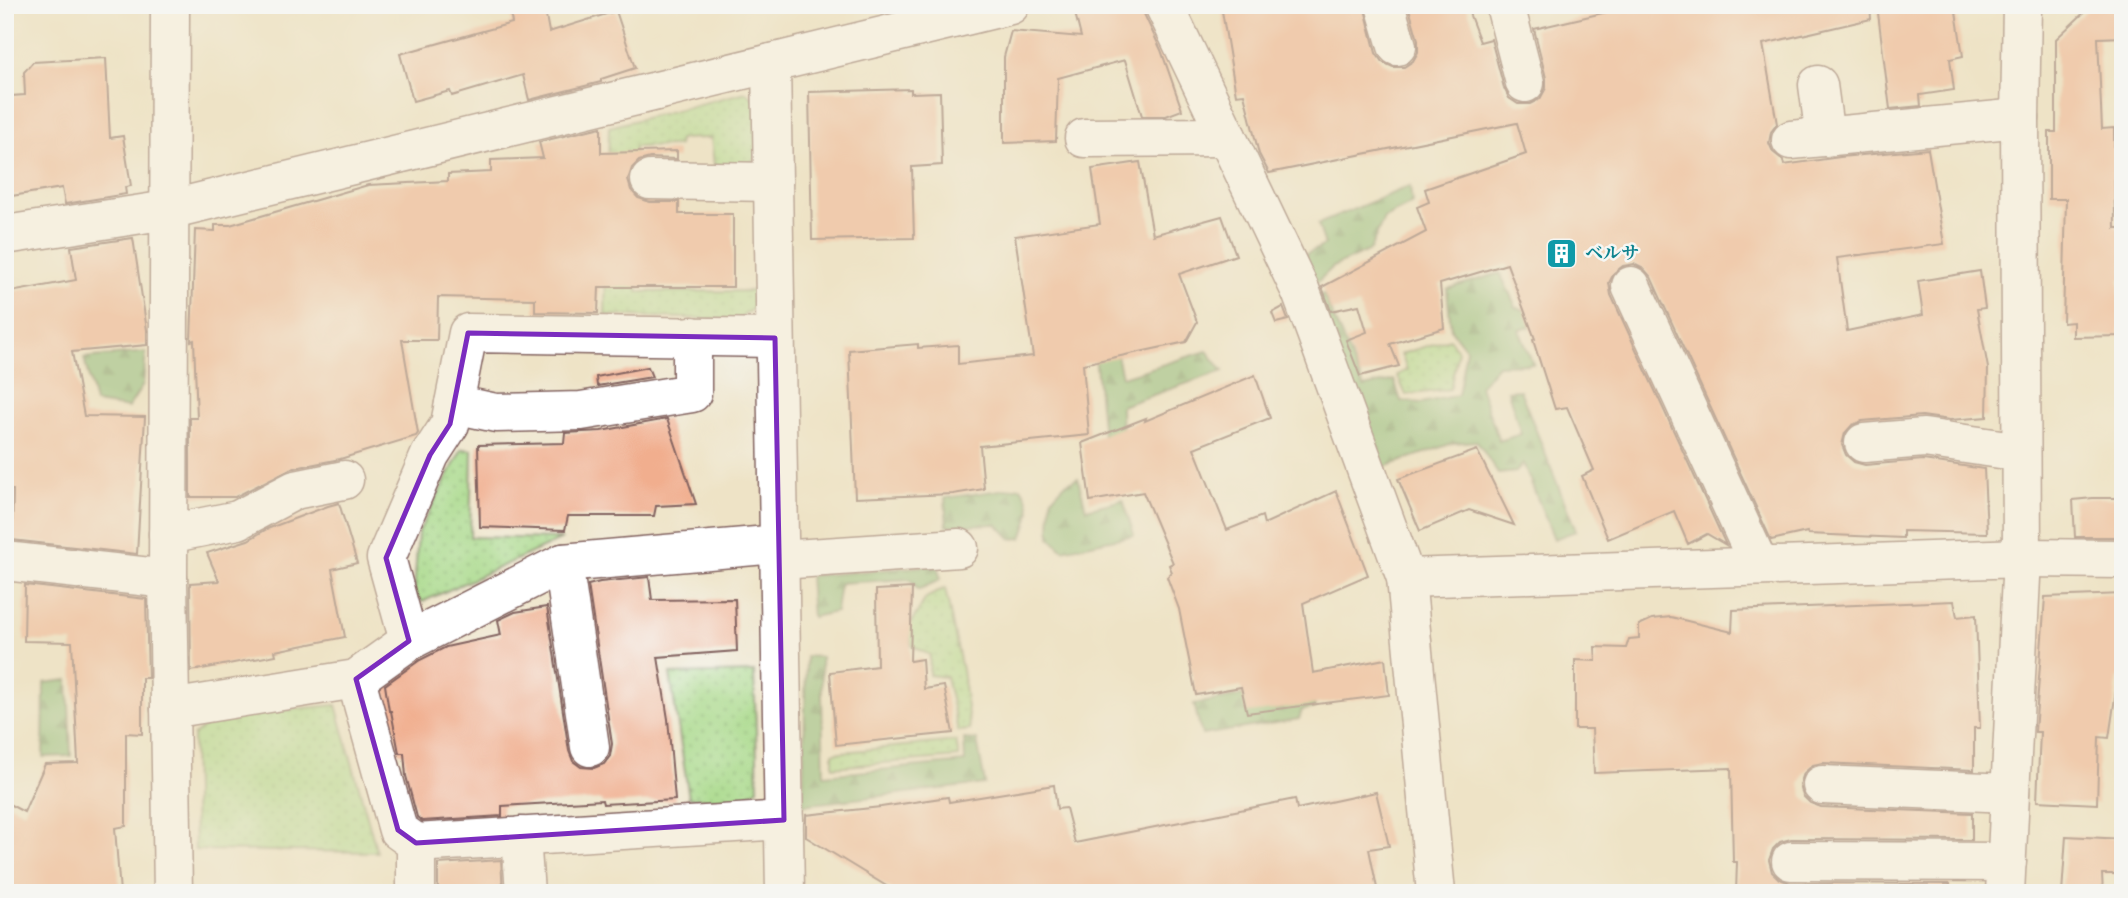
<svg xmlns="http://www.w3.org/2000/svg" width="2128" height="898" font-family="'Libre Caslon Text','Noto Serif JP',serif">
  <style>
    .green { fill: url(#green-dots); stroke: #787c5a; stroke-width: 2 }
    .forest { fill: url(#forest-firs); stroke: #686c50; stroke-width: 2 }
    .building { fill: #f1ae8e }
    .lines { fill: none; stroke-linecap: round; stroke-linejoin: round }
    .minor-casing { stroke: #836461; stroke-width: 41 }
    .minor { stroke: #fff; stroke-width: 38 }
    .marked { fill: none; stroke: #7b2cbf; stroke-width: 5; stroke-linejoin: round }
    .labels { text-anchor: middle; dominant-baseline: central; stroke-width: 5; stroke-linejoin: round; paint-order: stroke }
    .culture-label { font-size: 18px; font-weight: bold; fill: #0d838f; stroke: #f6f6f2; text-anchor: start }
  </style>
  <defs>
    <pattern id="green-dots" width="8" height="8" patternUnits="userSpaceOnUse" patternTransform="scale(1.75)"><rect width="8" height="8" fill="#a7d988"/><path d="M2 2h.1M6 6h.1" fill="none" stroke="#91ba76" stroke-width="1.8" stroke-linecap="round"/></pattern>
    <pattern id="forest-firs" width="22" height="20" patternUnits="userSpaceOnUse" patternTransform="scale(1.75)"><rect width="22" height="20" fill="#85b974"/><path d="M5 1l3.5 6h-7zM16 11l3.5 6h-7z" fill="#6f965f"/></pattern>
  </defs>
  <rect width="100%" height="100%" fill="#f6f6f2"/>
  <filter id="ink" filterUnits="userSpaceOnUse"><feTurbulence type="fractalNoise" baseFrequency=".0143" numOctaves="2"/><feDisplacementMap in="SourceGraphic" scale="14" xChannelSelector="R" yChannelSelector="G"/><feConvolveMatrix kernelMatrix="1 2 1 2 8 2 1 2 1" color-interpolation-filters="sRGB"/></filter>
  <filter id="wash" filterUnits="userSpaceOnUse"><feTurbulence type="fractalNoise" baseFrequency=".00686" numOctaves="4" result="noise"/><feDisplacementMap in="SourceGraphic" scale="28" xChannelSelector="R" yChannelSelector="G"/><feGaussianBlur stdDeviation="1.57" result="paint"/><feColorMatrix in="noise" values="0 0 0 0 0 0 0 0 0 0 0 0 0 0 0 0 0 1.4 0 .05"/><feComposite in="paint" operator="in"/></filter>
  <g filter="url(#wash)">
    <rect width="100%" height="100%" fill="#eee3c6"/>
    <g class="green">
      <polygon points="746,92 759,103 759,152 747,167 714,165 711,138 679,139 678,146 634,147 635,169 641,195 638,292 757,291 757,305 738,320 605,315 609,127"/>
      <polygon points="1450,339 1458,351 1450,389 1406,395 1397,375 1407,370 1401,354"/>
      <polygon points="462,449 472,450 470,537 562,539 422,602 414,593 418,533"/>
      <polygon points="945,588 962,670 970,730 958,731 946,677 929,675 930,655 912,646 908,628 926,598"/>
      <polygon points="754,672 758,789 739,800 689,798 670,674"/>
      <polygon points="336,705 377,852 195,850 193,736 217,716"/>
      <polygon points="956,741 959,757 833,767 833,753"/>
    </g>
    <g class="forest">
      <polygon points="1410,186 1412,204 1384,218 1370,250 1333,267 1314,285 1302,256 1325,245 1318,224"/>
      <polygon points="1500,273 1516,307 1553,321 1519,330 1533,364 1498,365 1480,386 1499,441 1521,434 1508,391 1520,390 1576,531 1554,539 1523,463 1516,472 1498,474 1477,441 1453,443 1382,468 1314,298 1323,294 1364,387 1394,380 1401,401 1422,403 1458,395 1466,349 1451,330 1447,289"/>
      <polygon points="1108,315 1122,377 1207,351 1223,371 1121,406 1122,444 1104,446 1094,345"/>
      <polygon points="146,352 143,385 128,408 95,403 84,358"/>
      <polygon points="1078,478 1086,509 1123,500 1134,535 1063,550 1050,537 1051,499 1065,484"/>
      <path d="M1021,487C1035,508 1030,516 1022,538L1011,539L997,524L947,526L945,498Z"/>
      <polygon points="938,565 940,580 918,590 910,579 840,583 836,612 812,617 809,576"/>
      <polygon points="806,656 821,657 824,775 965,762 964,739 977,740 985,784 803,805"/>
      <polygon points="68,680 71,756 43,757 44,683"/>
      <polygon points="1309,684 1315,708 1302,710 1299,719 1202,735 1194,704"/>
      <polygon points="2123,743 2123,807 2116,807"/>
    </g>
    <g id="blocks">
      <g class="building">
        <polygon points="509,5 544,5 549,32 616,11 635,68 601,79 601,82 529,100 523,75 452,96 450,91 413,101 400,54 512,23"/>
        <polygon points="1110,5 1142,5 1144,14 1161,50 1182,110 1166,116 1142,116 1125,60 1058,78 1056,141 1004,143 1004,57 1011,31 1081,37 1075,13"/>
        <polygon points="1221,5 1364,5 1376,53 1382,62 1393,67 1404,67 1413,61 1418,52 1418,40 1408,5 1466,5 1480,42 1491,39 1504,88 1509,98 1518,104 1530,104 1540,99 1546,88 1546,78 1534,29 1637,5 1870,5 1871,19 1763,44 1777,124 1771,132 1769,143 1773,152 1783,160 1784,165 1840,157 1928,149 1944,244 1837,258 1847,331 1923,315 1918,281 1980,271 1985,308 1977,309 1988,368 1987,417 1950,420 1922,416 1862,421 1852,425 1845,433 1842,445 1846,455 1854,462 1865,465 1923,460 1984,469 1987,533 1903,531 1903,538 1808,534 1807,532 1771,540 1651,277 1644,269 1634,264 1623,266 1614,273 1609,283 1611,295 1726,545 1707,534 1688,544 1674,511 1608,539 1582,476 1594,470 1567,407 1555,409 1533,340 1535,339 1507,264 1440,284 1444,328 1390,344 1399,366 1360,376 1346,340 1367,332 1359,305 1331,311 1322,287 1426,232 1417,207 1429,202 1425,189 1526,154 1517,123 1269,173 1259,154 1244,94 1236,95"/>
        <polygon points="1877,5 1955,5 1963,56 1950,59 1954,90 1920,95 1921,106 1890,109"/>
        <polygon points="2092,5 2123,5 2123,37 2098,38 2102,129 2114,128 2115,228 2123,228 2123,279 2119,279 2119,336 2073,337 2073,322 2063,323 2066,199 2049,199 2049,132 2056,132 2056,39"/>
        <polygon points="106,58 110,138 123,136 131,186 125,187 126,194 65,204 62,188 5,197 5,154 13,152 11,96 25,95 24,72 33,62"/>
        <polygon points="911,89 911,93 940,92 942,165 912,167 914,238 812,240 809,92"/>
        <polygon points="601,127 601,153 677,151 677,159 650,158 639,161 632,168 628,180 631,190 638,198 650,202 679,202 679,214 733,214 733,287 599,287 598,313 535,312 535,299 438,297 437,340 402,340 418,433 416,436 340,459 290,469 235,497 190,497 190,418 197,418 194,340 191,341 195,230 215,231 215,225 230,225 368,185 448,181 448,174 491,172 491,160 543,158 539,142"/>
        <polygon points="1140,162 1153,235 1222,216 1236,255 1179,274 1197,322 1186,342 1083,364 1089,435 980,446 984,489 953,494 855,498 849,350 918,344 918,348 958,345 958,364 1033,356 1015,236 1100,224 1092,169"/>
        <polygon points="133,238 147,330 147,345 72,352 84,416 145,417 137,554 12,540 13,490 8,490 11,451 7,451 9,363 5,363 5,293 76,280 71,247"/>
        <polygon points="1283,307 1288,320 1276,323 1272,313"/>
        <polygon points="648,367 652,377 597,386 596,377"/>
        <polygon points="1255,375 1270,418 1194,448 1227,530 1262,516 1264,524 1336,491 1368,575 1303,603 1313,673 1385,659 1389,695 1247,713 1241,687 1196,695 1179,609 1167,577 1172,572 1169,565 1173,563 1143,492 1090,501 1082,443 1146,418 1145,421"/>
        <polygon points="667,419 696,504 656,506 654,516 568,516 565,530 480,527 478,445 564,443 565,433 601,431"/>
        <polygon points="1477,450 1514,525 1469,510 1420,531 1398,479"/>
        <polygon points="2093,498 2123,498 2123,537 2075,537 2073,500"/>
        <polygon points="339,503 357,563 332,569 345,637 275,651 276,655 191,671 190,583 219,581 207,553 248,540 267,529 328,506"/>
        <polygon points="649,577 652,600 735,599 737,651 658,657 668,719 675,800 603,804 602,800 502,806 502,816 422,821 417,817 406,776 404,753 399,753 391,711 389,711 385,685 420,660 446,647 501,635 498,620 515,612 547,607 569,751 573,761 581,767 594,768 604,764 610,756 612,744 588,585 600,582"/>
        <polygon points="25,585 146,599 148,678 142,678 142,734 126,733 126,826 115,828 120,893 5,893 5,802 24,812 45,764 78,763 72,642 24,641"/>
        <polygon points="912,588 910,661 922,659 924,689 944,686 953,733 836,745 830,672 877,666 876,590"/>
        <polygon points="2123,594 2123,678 2118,677 2109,738 2099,737 2097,804 2037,801 2040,732 2035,732 2045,597"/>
        <polygon points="1954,601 1957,617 1976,615 1980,728 1974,728 1974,770 1823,763 1813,765 1804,773 1800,785 1803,796 1810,803 1821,807 1972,813 1972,840 1791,839 1780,842 1773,849 1769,860 1772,872 1779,879 1790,883 1950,884 1950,893 1736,893 1737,862 1733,862 1731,768 1594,773 1592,729 1575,729 1575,660 1596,661 1595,647 1626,648 1629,639 1639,638 1639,625 1652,619 1671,617 1732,632 1733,610"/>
        <polygon points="1054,785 1057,809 1066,808 1075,843 1295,799 1297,809 1376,792 1389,846 1369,849 1378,893 898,893 806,837 806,815 881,807 948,797 949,802"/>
        <polygon points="2066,836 2123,839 2123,874 2102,874 2103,893 2062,893"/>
        <polygon points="501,860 503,893 438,893 438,864"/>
      </g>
    </g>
  </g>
  <g filter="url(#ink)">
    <use href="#blocks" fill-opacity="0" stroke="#836461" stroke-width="2"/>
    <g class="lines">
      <defs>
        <g id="minor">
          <polyline points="170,5 168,579 173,893"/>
          <polyline points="1164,5 1301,292 1406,578 1436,893"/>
          <polyline points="1385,5 1397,46"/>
          <polyline points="1505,5 1525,83"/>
          <polyline points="771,63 785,893"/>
          <polyline points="1818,85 1825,137"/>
          <polyline points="1084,138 1227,137"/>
          <polyline points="1791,140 2020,118"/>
          <polyline points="650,180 773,182"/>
          <polyline points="5,235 168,210 1010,5"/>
          <polyline points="1631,286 1759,565"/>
          <polyline points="454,404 496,413 581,411 692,393 692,336"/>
          <polyline points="1864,443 1924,438 2021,452"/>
          <polyline points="168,534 238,520 295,490 344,480"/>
          <polyline points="779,560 959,548"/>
          <polyline points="5,561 168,579"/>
          <polyline points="563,563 590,747"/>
          <polyline points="1406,578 2022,558 2123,559"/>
          <polyline points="409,641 386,558 430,455 450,424 468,333 775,338"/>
          <polyline points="356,679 398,830 416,843 416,893"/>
          <polyline points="170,709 356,679 409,641 563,563 778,544"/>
          <polyline points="1822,785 2010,793"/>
          <polyline points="521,836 525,893"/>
          <polyline points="416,843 784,820"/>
          <polyline points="1791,861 2007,862"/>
          <polyline points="2005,893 2022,558 2020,118 2022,5"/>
        </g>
      </defs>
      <use href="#minor" class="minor-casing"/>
      <use href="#minor" class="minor"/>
    </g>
  </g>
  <path d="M0 0H2128V898H0ZM468,333L775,338L784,820L416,843L398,830L356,679L409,641L386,558L430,455L450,424Z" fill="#eee3c6" fill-opacity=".55" fill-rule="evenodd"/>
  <path class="marked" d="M468,333L775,338L784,820L416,843L398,830L356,679L409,641L386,558L430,455L450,424Z"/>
  <defs>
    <symbol id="building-square" viewBox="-11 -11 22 22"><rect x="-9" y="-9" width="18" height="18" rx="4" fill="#0f9aa8" stroke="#f6f6f2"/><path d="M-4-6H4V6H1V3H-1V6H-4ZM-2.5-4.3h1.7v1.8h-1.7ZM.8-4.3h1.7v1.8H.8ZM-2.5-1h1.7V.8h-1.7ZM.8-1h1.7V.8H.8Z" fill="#fff"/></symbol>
  </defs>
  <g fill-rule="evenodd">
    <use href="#building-square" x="1544" y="236" width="35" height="35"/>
  </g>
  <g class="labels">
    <g class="culture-label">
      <text x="1585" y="253">ベルサ</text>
    </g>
  </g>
  <rect width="2128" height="898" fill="none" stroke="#f6f6f2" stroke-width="28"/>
</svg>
